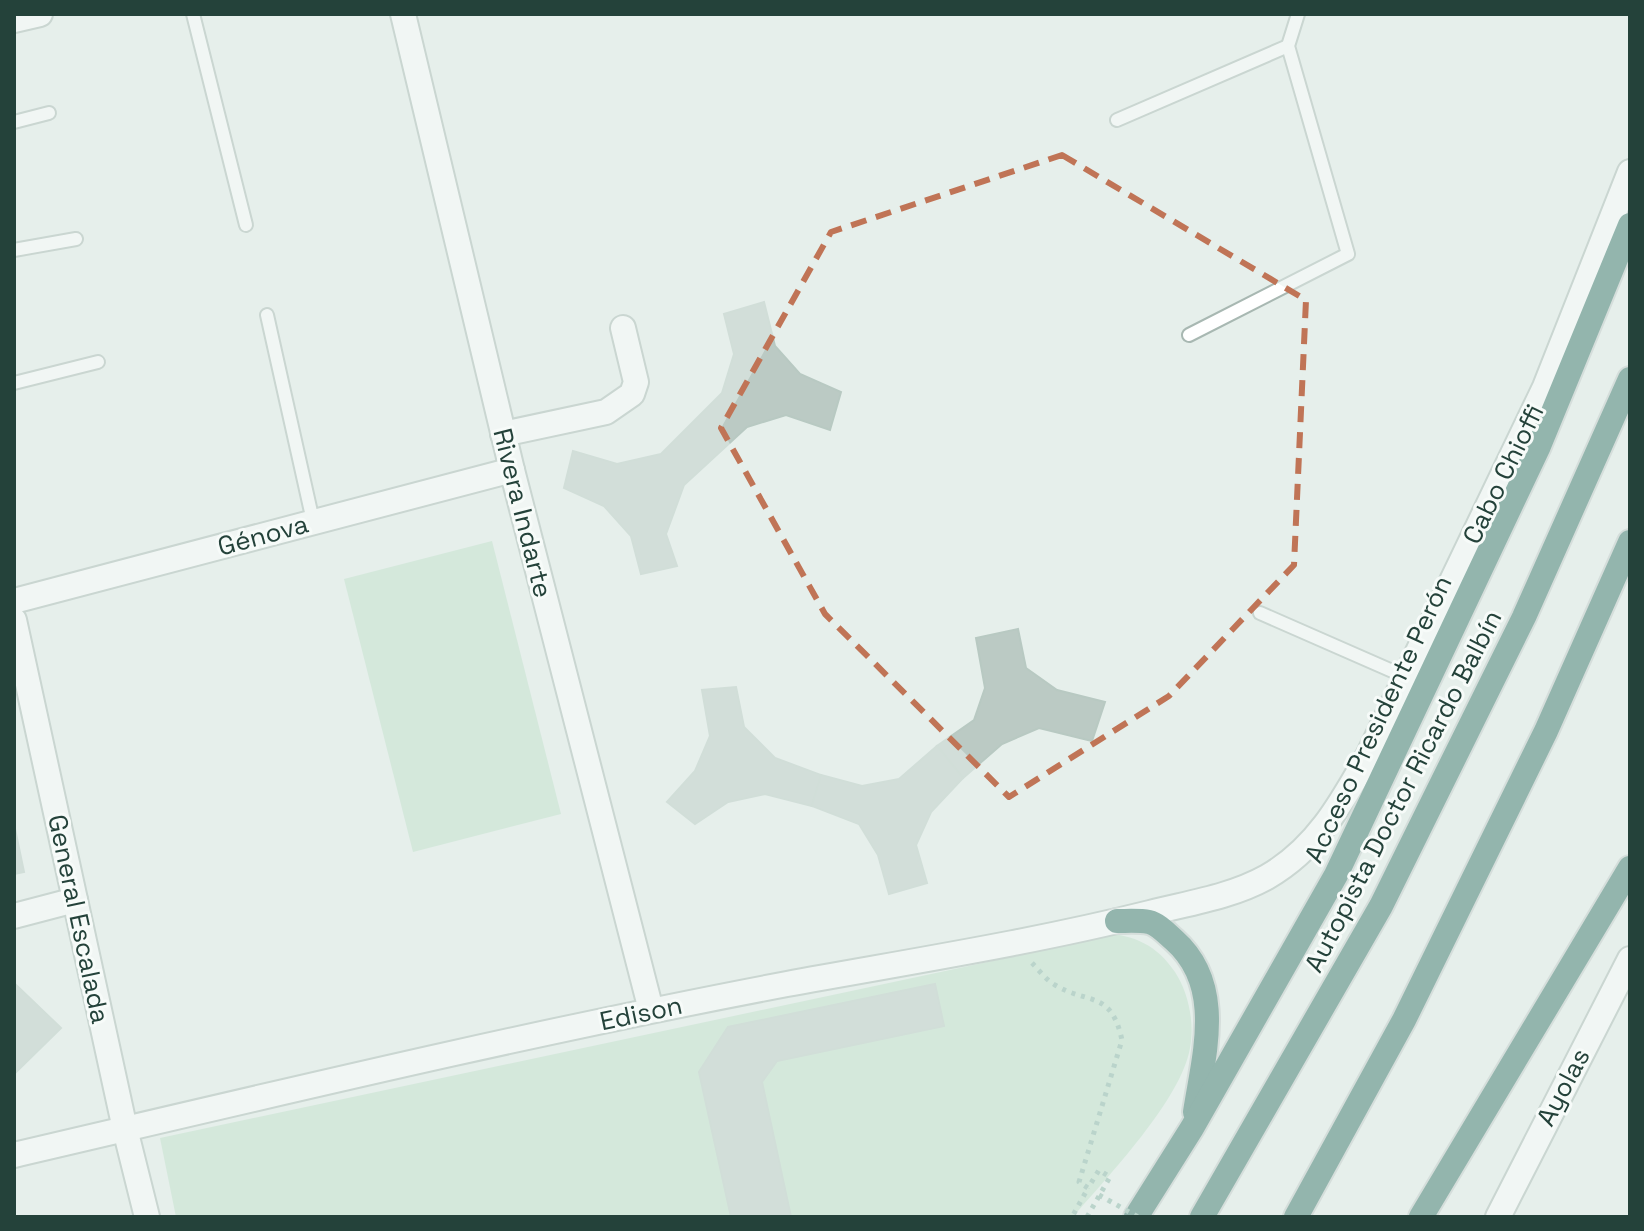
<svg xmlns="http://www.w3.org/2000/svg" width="1644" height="1231" font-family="'Space Grotesk',sans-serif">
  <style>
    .green { fill: #bfe0c8 }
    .building { fill: #bbcac4; stroke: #b8c9c2; stroke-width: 2 }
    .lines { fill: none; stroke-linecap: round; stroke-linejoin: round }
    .service-casing { stroke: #a8b8b2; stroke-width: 16 }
    .minor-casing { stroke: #a8b8b2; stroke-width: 28 }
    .motorway-casing { stroke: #c2cac8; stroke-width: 28 }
    .path { stroke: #86b3a5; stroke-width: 5; stroke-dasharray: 4 6; stroke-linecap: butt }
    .service { stroke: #fff; stroke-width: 12 }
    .minor { stroke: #fff; stroke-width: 24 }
    .motorway { stroke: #2f6f62; stroke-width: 24 }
    .path-bridge { stroke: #86b3a5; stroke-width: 5; stroke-dasharray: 4 6; stroke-linecap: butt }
    .marked { fill: none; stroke: #c07456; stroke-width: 6; stroke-dasharray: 16 10; stroke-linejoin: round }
    .labels { text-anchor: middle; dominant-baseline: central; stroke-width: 6; stroke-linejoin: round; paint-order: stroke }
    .street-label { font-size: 26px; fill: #24423a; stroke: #f7fbf9 }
  </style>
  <rect width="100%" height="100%" fill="#e6efeb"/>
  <g class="green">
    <polygon points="492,541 561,814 413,852 344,579"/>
    <path d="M1103,933C1134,935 1157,945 1175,972C1188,992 1195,1022 1190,1048C1181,1100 1108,1176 1073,1217H176L160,1138L1011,957Z"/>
  </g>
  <g class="building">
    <polygon points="764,302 775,346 800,374 841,392 830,430 786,415 747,427 684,485 666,534 677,566 641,574 631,536 604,506 564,488 573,451 617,464 661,454 722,393 734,354 724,314"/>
    <polygon points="1018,629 1026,668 1057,690 1105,702 1092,741 1039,728 1002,744 963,778 937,746 974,720 985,688 976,638"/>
    <polygon points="736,687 744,727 775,758 821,775 812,806 765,794 728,802 695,824 667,802 695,771 710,736 702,690"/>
    <polygon points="937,746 963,778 931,812 916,845 927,883 889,894 878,855 859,824 812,806 821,775 862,786 899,779"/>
    <polygon points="14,824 24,872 14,874"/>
    <polygon points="14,983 61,1028 14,1074"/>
    <polygon points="935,984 944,1026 777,1061 762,1082 791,1217 731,1217 699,1072 728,1027"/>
  </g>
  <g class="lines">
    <defs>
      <g id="service">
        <polyline points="193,14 246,225"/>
        <polyline points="1117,120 1288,46"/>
        <polyline points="14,122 49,113"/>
        <polyline points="14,250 76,239"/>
        <polyline points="267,315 313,521"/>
        <polyline points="1189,335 1348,254 1288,46 1298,14"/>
        <polyline points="14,383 98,362"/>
        <polyline points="1260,613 1406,677"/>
      </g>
      <g id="minor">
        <polyline points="403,14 512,470 651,1010"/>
        <polyline points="14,20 40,14"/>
        <polyline points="503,434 606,412 632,394 636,382 623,328"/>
        <polyline points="14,601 512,470"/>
        <polyline points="14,620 125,1129 147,1217"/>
        <polyline points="14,916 75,900"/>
        <path d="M14,1155C271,1095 528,1033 787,984C907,962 1030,943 1150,913C1189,903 1231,897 1267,877C1316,849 1341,804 1368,756L1545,387L1630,172"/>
        <polyline points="1498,1217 1630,959"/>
      </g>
      <g id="motorway">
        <path d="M1117,921C1127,921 1139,920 1149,922C1158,924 1167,934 1174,940C1225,985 1204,1054 1195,1112"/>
        <polyline points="1136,1217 1192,1128 1336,875 1539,446 1630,225"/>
        <polyline points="1202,1217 1381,906 1524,617 1630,379"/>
        <polyline points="1296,1217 1404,1020 1546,731 1630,542"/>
        <polyline points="1421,1217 1630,868"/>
      </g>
    </defs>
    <use href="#service" class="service-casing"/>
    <use href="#minor" class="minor-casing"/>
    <use href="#motorway" class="motorway-casing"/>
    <g class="path">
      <path d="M1032,963C1039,970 1046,980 1055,985C1089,1005 1111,990 1122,1040L1079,1182L1088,1188L1072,1217"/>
      <polyline points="1099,1195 1108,1200"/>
      <polyline points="1087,1217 1110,1177 1099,1170 1088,1188"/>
    </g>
    <use href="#service" class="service"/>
    <use href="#minor" class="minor"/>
    <use href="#motorway" class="motorway"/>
    <polyline class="path-bridge" points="1108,1200 1138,1217"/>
  </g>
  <path d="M0 0H1644V1231H0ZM1062,155L1306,300L1294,565L1169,696L1009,797L825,614L721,428L831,232Z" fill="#e6efeb" fill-opacity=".55" fill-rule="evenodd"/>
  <path class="marked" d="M1062,155L1306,300L1294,565L1169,696L1009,797L825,614L721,428L831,232Z"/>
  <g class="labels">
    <g class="street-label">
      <text transform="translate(1503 474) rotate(-64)">Cabo Chioffi</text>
      <text transform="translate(523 513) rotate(76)">Rivera Indarte</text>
      <text transform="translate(263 535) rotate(-15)">Génova</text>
      <text transform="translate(1378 719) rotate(-65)">Acceso Presidente Perón</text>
      <text transform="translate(1403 791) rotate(-63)">Autopista Doctor Ricardo Balbín</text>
      <text transform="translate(79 919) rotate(78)">General Escalada</text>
      <text transform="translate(641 1013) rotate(-12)">Edison</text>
      <text transform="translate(1563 1087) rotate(-62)">Ayolas</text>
    </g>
  </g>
  <rect width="1644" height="1231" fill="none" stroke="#24423a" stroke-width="32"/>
</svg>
